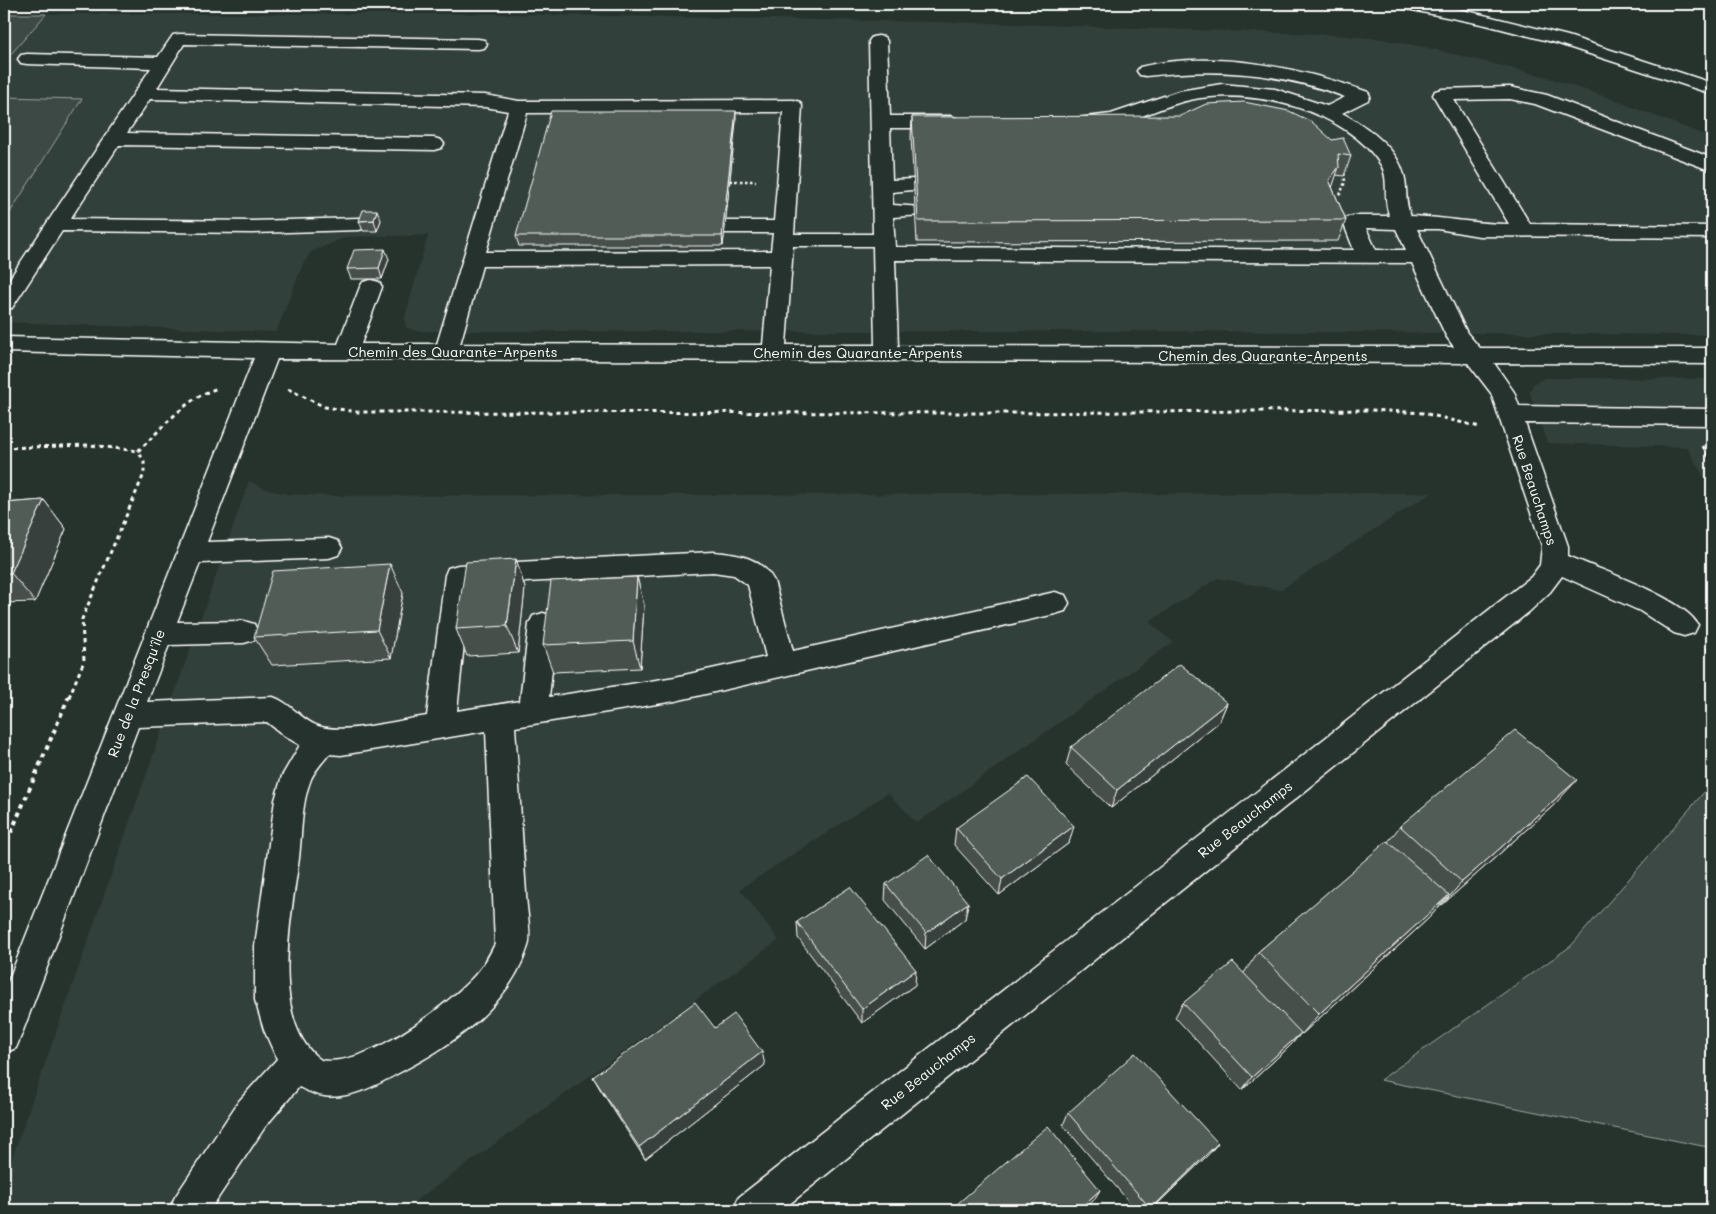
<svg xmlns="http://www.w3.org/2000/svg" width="1716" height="1214" font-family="Mali,sans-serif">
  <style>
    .built { fill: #333f3a }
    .green { fill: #3e4944; stroke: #9ea4a2 }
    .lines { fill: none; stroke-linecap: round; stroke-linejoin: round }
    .minor-casing { stroke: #fff; stroke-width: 3 }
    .highway-casing { stroke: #fff; stroke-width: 3 }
    .path-far2 { stroke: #fff; stroke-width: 2.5; stroke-dasharray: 2.5 2.5; stroke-linecap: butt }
    .path-far1 { stroke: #fff; stroke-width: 3; stroke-dasharray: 4 4; stroke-linecap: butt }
    .path { stroke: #fff; stroke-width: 4; stroke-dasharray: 4.5 4.5; stroke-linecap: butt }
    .minor { fill: #26332d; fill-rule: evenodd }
    .highway { fill: #26332d; fill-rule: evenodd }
    .wall { fill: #464f4b; stroke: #fff }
    .shaded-wall { fill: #39403d; stroke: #fff }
    .building { fill: #515c57; stroke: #fff }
    .labels { text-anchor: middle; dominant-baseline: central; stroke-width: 5; stroke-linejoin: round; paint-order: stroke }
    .street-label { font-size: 14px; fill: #fff; stroke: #26332d }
  </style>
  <rect width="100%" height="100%" fill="#26332d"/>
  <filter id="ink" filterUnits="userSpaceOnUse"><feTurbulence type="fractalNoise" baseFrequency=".02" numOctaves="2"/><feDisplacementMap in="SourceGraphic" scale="10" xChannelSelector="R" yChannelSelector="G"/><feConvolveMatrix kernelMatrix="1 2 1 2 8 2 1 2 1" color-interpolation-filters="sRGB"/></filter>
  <g filter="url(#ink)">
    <g class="built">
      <polygon points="46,14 500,14 983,23 1320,34 1381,39 1428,48 1543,76 1609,98 1712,138 1712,335 1194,331 415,331 406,327 405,317 428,235 346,237 311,252 303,264 276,332 4,322 4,222 82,100 4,97 4,62"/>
      <polygon points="1545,378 1712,379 1712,491 1687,447 1547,443 1530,393 1533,384"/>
      <polygon points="249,481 268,490 288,494 323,496 1431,493 1280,590 1218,578 1149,622 1173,642 917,823 888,793 740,889 779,940 403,1210 4,1210 4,1181"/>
    </g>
    <g class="green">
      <polygon points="4,14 46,14 4,62"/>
      <polygon points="4,97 82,99 4,222"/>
      <polygon points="1712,783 1712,1148 1380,1080 1571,946"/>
    </g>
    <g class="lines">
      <defs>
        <path id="minor" d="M179,34L478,39L484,40L487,44L484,48L478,49L184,44L157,88L485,95L519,101L793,100L800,102L802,106L794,234H873L869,41L872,37L878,36L884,37L887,41L890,116H950L957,118L960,122L957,126L950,128H890L892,180L914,179L921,181L924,185L921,189L892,192L893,205L922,207L925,211L922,215L893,217L895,247L1354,250L1343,222L1346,218L1353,216H1390C1382,200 1390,180 1381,165C1346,109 1250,87 1190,100C1155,107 1112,135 1076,126L1073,122L1076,118L1111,114L1179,91L1222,84L1275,89L1327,106L1345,97C1280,72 1215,68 1146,76L1140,75L1137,71L1140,67C1212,49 1299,67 1368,92L1370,96L1368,100L1342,113C1366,126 1397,147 1404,175C1408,189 1404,202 1411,216C1444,217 1476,224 1509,224L1433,95L1435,91L1442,89L1510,87L1547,95L1712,158V171L1535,104L1510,99L1454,100L1530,224L1712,226V238L1479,236L1438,229H1417L1467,333L1480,348H1712V364L1494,363L1514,392L1519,406L1712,409V425L1525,423L1568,546V556C1598,569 1684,598 1698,625L1694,633L1684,636L1674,633L1640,611L1562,576L1550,592L1530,611L782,1210H733L739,1197L1531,577L1540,565L1542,546L1491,393L1468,363L277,359L207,542L329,538L338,541L342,548L338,555L329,558L200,563L177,622L244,621L254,624L258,632L254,640L244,643L169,645L147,702L273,697C291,703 301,720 318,726C343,735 399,720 427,716L445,575L448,568L458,565L713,552C738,554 761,557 774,581L793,651L1055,592L1065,595L1069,603L1065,611L1055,614L675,701L515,727C519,782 522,838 526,893C526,907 532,934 528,946C510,1004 457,1042 406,1069C382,1082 352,1100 324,1096C316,1095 307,1091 299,1087L265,1127L210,1210H169L175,1197L239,1101L277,1059L264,1030L255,1000V946L275,800L282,776L300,745L286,737L267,722L138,727L21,1036L16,1048L4,1053V992L254,358L4,352V337L338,344L360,287L363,282L371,280L379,282L382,287L361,344H437L508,111L485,107L150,99L127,133L434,138L441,140L444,144L441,148L434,150L119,145L70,219L252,221L359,218L366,220L369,224L366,228L359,230L252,233L62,231L12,308L4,310V287L151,68L27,64L21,63L18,59L21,55L27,54L158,57L173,35ZM783,112L774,221H724L717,223L714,227L717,231L724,233H773L771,251L486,252L527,113ZM1366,228L1396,229L1406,250H1376ZM793,246H873L875,345H786ZM895,260L1412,263L1446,336L1454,347L898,346ZM770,265L763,345L460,344L482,266ZM713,572L734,575L748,585L766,657L675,677L549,697L557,624L553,616L543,613L533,616L529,624L520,701L457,711L470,585ZM486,731L495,944C490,954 485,964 477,973C449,1005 365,1069 321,1060C268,1023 292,912 299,858C302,832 301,804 311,779C315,770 323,762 329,754L341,755Z"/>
        <polygon id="highway" points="1400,4 1434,4 1447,6 1568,36 1712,83 1712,94 1556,43 1486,25 1402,8"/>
      </defs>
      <use href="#minor" class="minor-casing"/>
      <use href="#highway" class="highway-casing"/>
      <g class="path-far2">
        <polyline points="730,181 756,181"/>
        <polyline points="1340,195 1345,182 1344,168"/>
      </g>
      <g class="path-far1">
        <polyline points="288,389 325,407 358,412 1012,413 1371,410 1423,413 1480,427"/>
        <polyline points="1703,446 1712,463"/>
        <polyline points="4,448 89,445 138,451"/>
        <path d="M138,451C162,429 187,396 219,388"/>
        <polyline points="1707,648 1712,653"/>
        <polyline points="69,697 84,661 82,619 144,474 144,461 138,451"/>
      </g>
      <polyline class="path" points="4,849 69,696"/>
      <use href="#minor" class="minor"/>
      <use href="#highway" class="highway"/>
    </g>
    <g class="wall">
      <polygon points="912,117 1332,140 1351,156 1344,176 1336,175 1332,187 1346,220 1338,241 917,242 911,137"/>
      <polygon points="736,121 723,246 519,246 516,236"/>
      <polygon points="381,220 377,231 363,231 359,221"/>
      <polygon points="389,259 382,279 351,279 347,269"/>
      <polygon points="44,500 66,529 35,602 4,603 4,503"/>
      <polygon points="516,559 525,588 518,653 467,656 456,629"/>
      <polygon points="637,577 644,605 640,668 553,672 543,645"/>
      <polygon points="403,593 391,658 272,665 254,637"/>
      <polygon points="1227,703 1219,722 1111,808 1066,765 1071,747"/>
      <polygon points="1554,805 1442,905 1441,904 1429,918 1302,1034 1301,1033 1290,1046 1242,1090 1175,1017 1183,1003 1244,973 1258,952 1388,842 1400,826"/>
      <polygon points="956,828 1069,843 999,895 954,845"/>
      <polygon points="886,884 968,903 965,919 925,949 885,900"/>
      <polygon points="797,922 915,985 862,1023 798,938"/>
      <polygon points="715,1028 765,1065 645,1159 600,1089 593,1077"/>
      <polygon points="1068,1113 1218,1143 1209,1154 1151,1210 1136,1210 1063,1125"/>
    </g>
    <g class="shaded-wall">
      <polygon points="736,111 736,121 723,246 722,236"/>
      <polygon points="1339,167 1332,188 1329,180"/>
      <polygon points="377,210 381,220 377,231 374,220"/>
      <polygon points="385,249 389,259 382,279 379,268"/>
      <polygon points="44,500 66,529 35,602 11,573"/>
      <polygon points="516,559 525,588 518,653 507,626"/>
      <polygon points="390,564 403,593 391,658 377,630"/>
      <polygon points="637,577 644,605 640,668 633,641"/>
      <polygon points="1227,703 1219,722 1111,808 1117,790"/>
      <polygon points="1577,780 1554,805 1442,905 1462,882"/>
      <polygon points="1074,826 1069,843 999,895 1002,879"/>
      <polygon points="1449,895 1429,918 1302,1034 1319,1014"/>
      <polygon points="968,903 965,919 925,949 926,933"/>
      <polygon points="916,970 915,985 862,1023 862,1009"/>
      <polygon points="1301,1033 1290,1046 1242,1090 1252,1077"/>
      <polygon points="762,1052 765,1065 645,1159 639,1147"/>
      <polygon points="1218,1143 1209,1154 1151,1210 1150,1210"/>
      <polygon points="1100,1190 1094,1200 1083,1210 1078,1210"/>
    </g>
    <g class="building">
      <polygon points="1244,102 1289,111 1312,122 1332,140 1343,138 1351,156 1338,154 1339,167 1329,180 1346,220 918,221 912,117 1180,116 1206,104"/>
      <polygon points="551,111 736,111 722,236 516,236"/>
      <polygon points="363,210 377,210 374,220 359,221"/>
      <polygon points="385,249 379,268 347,269 354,250"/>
      <polygon points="44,500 11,573 4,574 4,503"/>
      <polygon points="516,559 507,626 456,629 466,562"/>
      <polygon points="390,564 377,630 254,637 273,571"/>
      <polygon points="637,577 633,641 543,645 551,581"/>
      <polygon points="1180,664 1227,703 1117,790 1071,747"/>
      <polygon points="1515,730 1577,780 1462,882 1400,826"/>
      <polygon points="1028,777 1074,826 1002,879 956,828"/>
      <polygon points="1387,841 1449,895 1319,1014 1258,952"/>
      <polygon points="928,855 968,903 926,933 886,884"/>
      <polygon points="850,887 916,970 862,1009 797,922"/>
      <polygon points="1233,962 1301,1033 1252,1077 1183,1003"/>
      <polygon points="695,1002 715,1028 734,1014 762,1052 639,1147 593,1077"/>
      <polygon points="1135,1053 1218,1143 1151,1209 1068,1113"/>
      <polygon points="1048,1126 1100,1190 1078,1210 950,1210"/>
    </g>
  </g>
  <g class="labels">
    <g class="street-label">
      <text x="453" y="351">Chemin des Quarante-Arpents</text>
      <text x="858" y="352">Chemin des Quarante-Arpents</text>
      <text x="1263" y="355">Chemin des Quarante-Arpents</text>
      <text transform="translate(1535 490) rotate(72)">Rue Beauchamps</text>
      <text transform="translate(136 693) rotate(-69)">Rue de la Presqu'île</text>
      <text transform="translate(1245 819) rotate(-38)">Rue Beauchamps</text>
      <text transform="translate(928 1071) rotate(-38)">Rue Beauchamps</text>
    </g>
  </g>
  <rect width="1716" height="1214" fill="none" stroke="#26332d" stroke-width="20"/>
  <rect x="10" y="10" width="1696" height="1194" fill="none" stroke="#fff" stroke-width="2" filter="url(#ink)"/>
</svg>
